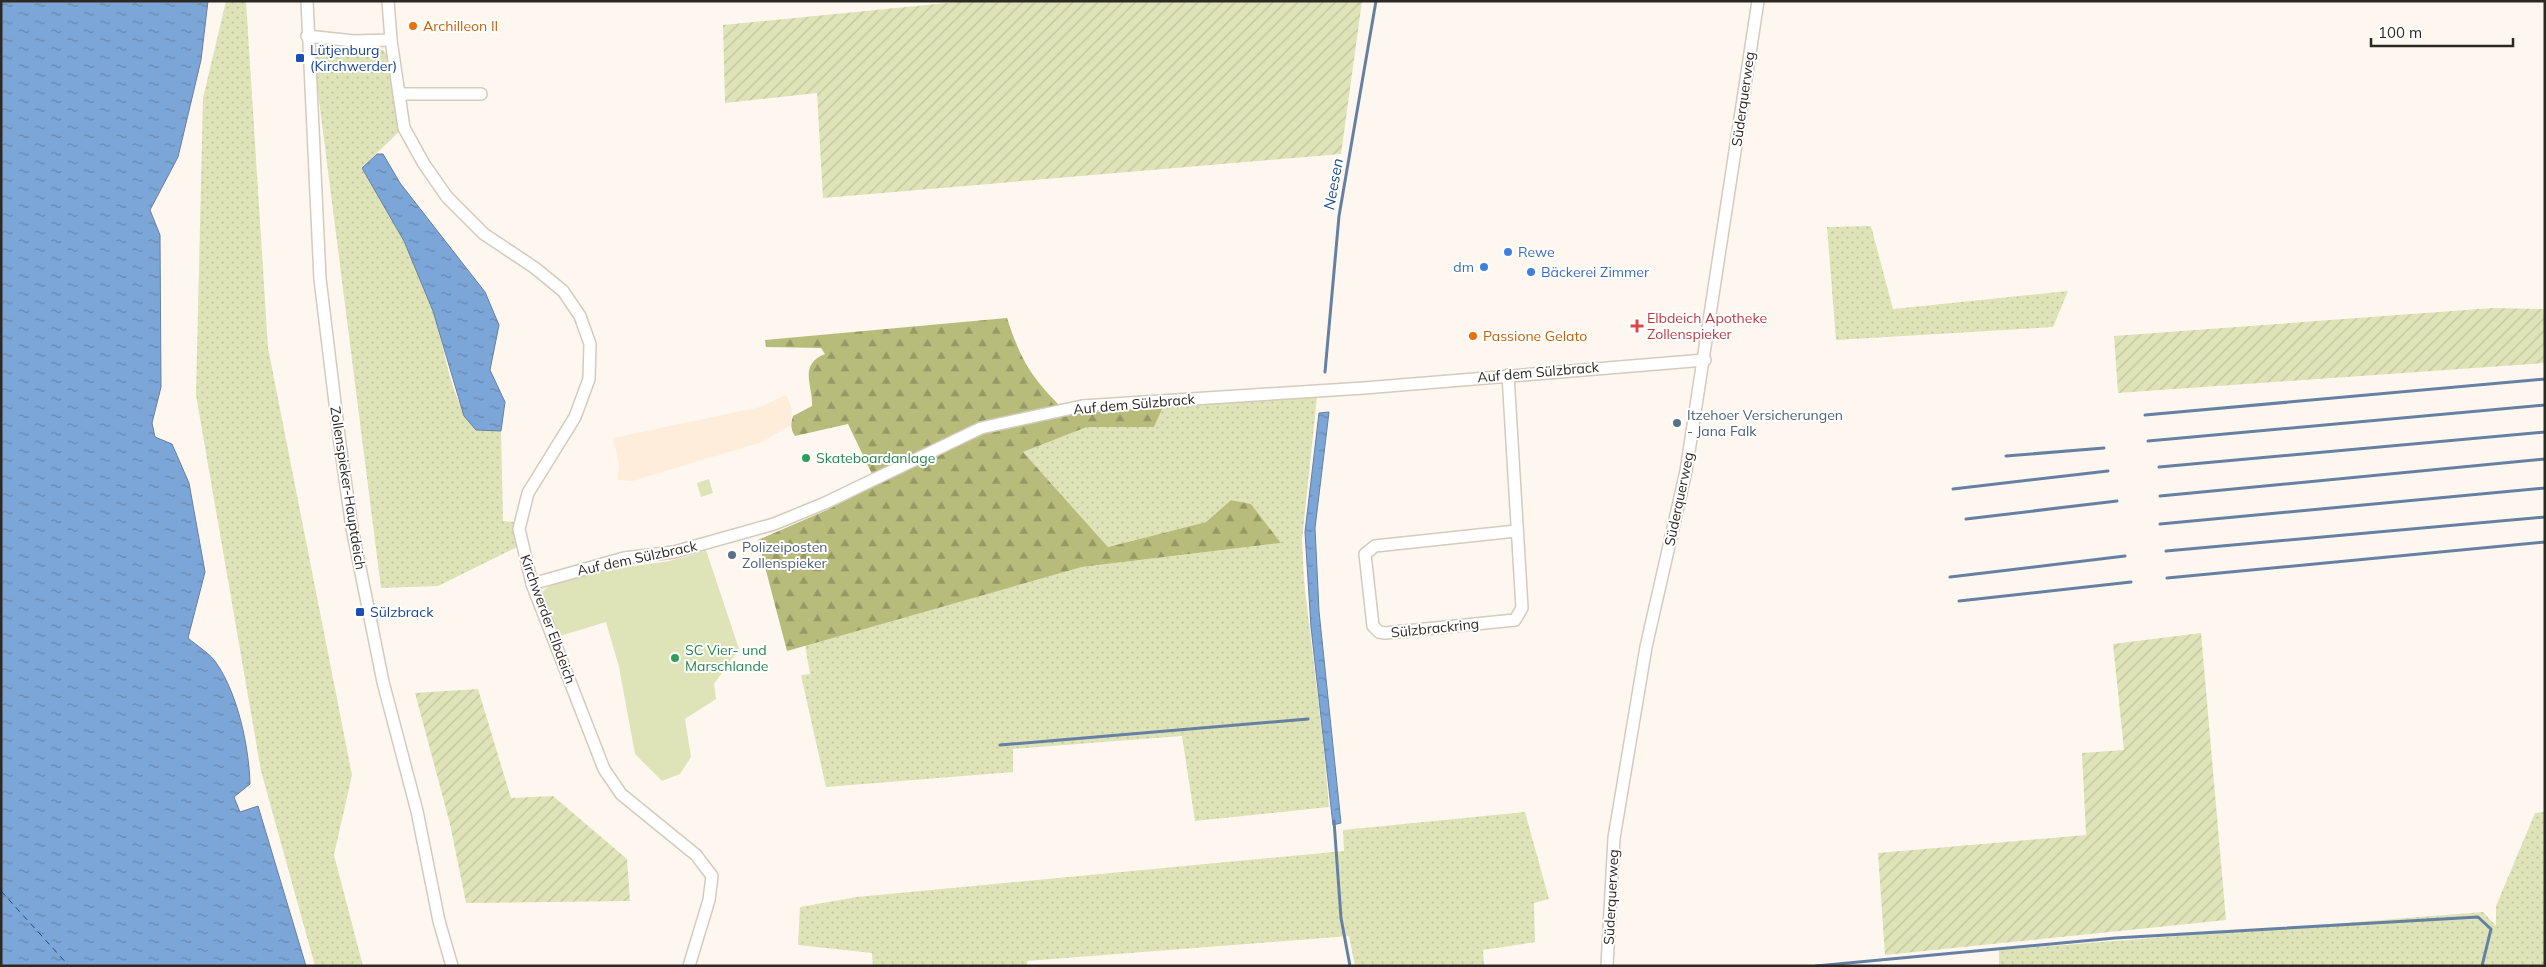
<svg xmlns="http://www.w3.org/2000/svg" width="2546" height="967" font-family="Mulish,sans-serif">
  <style>
    .built { fill: #feedda }
    .grass { fill: url(#grass-dots) }
    .forest { fill: url(#forest-firs) }
    .park { fill: #dfe3b8 }
    .garden { fill: url(#garden-furrows) }
    .water { fill: url(#water-ripples); stroke: #6580a2 }
    .lines { fill: none; stroke-linecap: round; stroke-linejoin: round }
    .stream { stroke: #6580a2; stroke-width: 3 }
    .ferry { stroke: #0e4985; stroke-width: 1; stroke-dasharray: 6 5; stroke-linecap: butt }
    .minor-casing { stroke: #d4cabd; stroke-width: 14 }
    .minor { stroke: #fff; stroke-width: 11 }
    .food-dot { fill: #e8710a; stroke: #fff; stroke-width: 2 }
    .transit-dot { fill: #1a4fb4; stroke: #fff; stroke-width: 2 }
    .shop-dot { fill: #3f7fe0; stroke: #fff; stroke-width: 2 }
    .health-dot { fill: #e0444e; stroke: #fff; stroke-width: 2 }
    .service-dot { fill: #5c6f8a; stroke: #fff; stroke-width: 2 }
    .leisure-dot { fill: #2e9e5b; stroke: #fff; stroke-width: 2 }
    .labels { text-anchor: middle; dominant-baseline: central; stroke-width: 4; stroke-linejoin: round; paint-order: stroke }
    .food-label { font-size: 14px; fill: #c56008; stroke: #fff; text-anchor: start }
    .transit-label { font-size: 14px; fill: #164399; stroke: #fff; text-anchor: start }
    .street-label { font-size: 14px; fill: #2c2823; stroke: #fff }
    .shop-label { font-size: 14px; fill: #366cbe; stroke: #fff; text-anchor: start }
    .health-label { font-size: 14px; fill: #be3a42; stroke: #fff; text-anchor: start }
    .service-label { font-size: 14px; fill: #4e5e75; stroke: #fff; text-anchor: start }
    .leisure-label { font-size: 14px; fill: #27864d; stroke: #fff; text-anchor: start }
    .water-label { font-size: 15px; font-style: italic; fill: #0e4985; stroke: #fff }
  </style>
  <defs>
    <pattern id="grass-dots" width="8" height="8" patternUnits="userSpaceOnUse" patternTransform="scale(1.25)"><rect width="8" height="8" fill="#dfe3b8"/><path d="M2 2h.1M6 6h.1" fill="none" stroke="#c0c39e" stroke-width="1.8" stroke-linecap="round"/></pattern>
    <pattern id="forest-firs" width="22" height="20" patternUnits="userSpaceOnUse" patternTransform="scale(1.25)"><rect width="22" height="20" fill="#b7bc7b"/><path d="M5 1l3.5 6h-7zM16 11l3.5 6h-7z" fill="#959964"/></pattern>
    <pattern id="garden-furrows" width="10" height="10" patternUnits="userSpaceOnUse" patternTransform="scale(1.25)"><rect width="10" height="10" fill="#dfe3b8"/><path d="M-1 1l2-2M0 10L10 0M9 11l2-2" fill="none" stroke="#c0c39e"/></pattern>
    <pattern id="water-ripples" width="26" height="14" patternUnits="userSpaceOnUse" patternTransform="scale(1.25)"><rect width="26" height="14" fill="#7da6d8"/><path d="M2 4q2-2 4 0t4 0M15 11q2-2 4 0t4 0" fill="none" stroke="#6787af"/></pattern>
  </defs>
  <rect width="100%" height="100%" fill="#fef7ef"/>
  <polygon class="built" points="786,395 792,408 791,425 762,442 632,481 618,480 619,464 613,438 751,409 753,410"/>
  <g class="grass">
    <polygon points="226,1 246,1 268,348 352,775 334,855 363,966 315,966 261,771 196,395 203,98"/>
    <path d="M331,43V55L373,57V46L383,50L389,57L401,130L361,168C388,205 419,269 433,312C446,350 449,399 476,430L501,431L503,521L514,522L517,547L438,586L381,588L313,53L319,47Z"/>
    <polygon points="1871,226 1893,309 2068,291 2053,327 1836,340 1827,227"/>
    <polygon points="1317,397 1302,540 1304,581 1323,742 1329,807 1195,821 1182,736 1013,749 1013,772 826,787 801,675 810,674 805,645 1082,567 1281,543 1251,504 1231,500 1206,522 1108,547 1023,452 1087,427 1154,427 1163,407"/>
    <polygon points="1525,812 1549,899 1534,903 1535,942 1483,950 1484,966 1355,966 1349,936 1027,961 1027,966 873,966 872,953 798,945 800,907 857,897 1344,851 1343,830"/>
    <polygon points="2545,812 2545,966 1999,966 1999,950 2483,912 2496,926 2496,906 2535,813"/>
  </g>
  <g class="forest">
    <path d="M1007,318C1020,358 1030,376 1060,406L978,424L872,474L848,424L795,436C790,429 791,423 793,416L812,406C813,385 798,365 825,354L821,348L766,347L765,340Z"/>
    <polygon points="1163,407 1154,427 1087,427 1023,452 1108,547 1206,522 1231,500 1251,504 1281,543 1082,567 787,651 758,540 827,510 984,430 1081,411"/>
  </g>
  <g class="park">
    <polygon points="709,479 713,493 701,497 697,483"/>
    <path d="M706,550L739,649L714,684L716,699L685,719L691,757L680,774L662,781L635,754L619,667L606,622L560,636L544,604L543,592C553,574 646,565 669,561C682,558 694,554 706,550Z"/>
  </g>
  <g class="garden">
    <polygon points="967,1 1362,1 1341,154 823,198 817,93 725,103 723,25"/>
    <polygon points="2493,308 2545,309 2545,363 2118,393 2114,336"/>
    <polygon points="2201,633 2226,920 1885,955 1878,853 2086,835 2082,753 2124,750 2113,644"/>
    <polygon points="478,689 511,798 553,796 627,859 630,901 466,903 450,824 415,693"/>
  </g>
  <g class="water">
    <path d="M1,1H208L201,60L178,157L150,210L160,235L161,387L152,423L155,437L172,444L189,483L205,572L188,638C197,646 211,654 217,664C238,695 249,747 250,784L234,797L240,812L258,806L306,966H1Z"/>
    <polygon points="377,154 383,154 400,183 485,292 499,325 490,370 505,402 501,431 476,430 464,416 433,311 404,241 362,168"/>
    <polygon points="1329,412 1315,528 1319,611 1341,823 1333,825 1311,627 1305,532 1319,413"/>
  </g>
  <g class="lines">
    <g class="stream">
      <polyline points="1325,372 1339,216 1376,1"/>
      <polyline points="2145,415 2545,379"/>
      <polyline points="2148,441 2545,405"/>
      <polyline points="2006,456 2104,448"/>
      <polyline points="2159,467 2545,432"/>
      <polyline points="1953,489 2108,471"/>
      <polyline points="2160,496 2545,459"/>
      <polyline points="1966,519 2117,501"/>
      <polyline points="2160,524 2545,488"/>
      <polyline points="2166,551 2545,517"/>
      <polyline points="1950,577 2125,556"/>
      <polyline points="2167,578 2545,542"/>
      <polyline points="1959,601 2131,582"/>
      <polyline points="1000,745 1308,719"/>
      <polyline points="1334,821 1341,918 1350,966"/>
      <polyline points="1816,966 2115,938 2478,917 2491,929 2482,966"/>
    </g>
    <polyline class="ferry" points="1,891 69,966"/>
    <defs>
      <g id="minor">
        <polyline points="307,1 320,279 340,444 352,528 383,682 417,811 439,921 452,966"/>
        <polyline points="388,1 391,40 404,128 424,164 447,197 484,234 535,268 563,291 580,316 590,344 589,379 575,417 528,493 519,529 532,584 604,769 621,794 696,855 712,876 709,900 689,966"/>
        <polyline points="307,36 354,41 391,40"/>
        <polyline points="399,94 481,94"/>
        <polyline points="1508,375 1522,608 1515,620 1385,633 1379,632 1373,626 1365,554 1375,546 1516,531"/>
        <polyline points="532,584 624,558 674,552 774,524 825,503 981,428 1082,406 1364,388 1705,360"/>
        <polyline points="1607,966 1614,838 1646,647 1686,471 1758,1"/>
      </g>
    </defs>
    <use href="#minor" class="minor-casing"/>
    <use href="#minor" class="minor"/>
  </g>
  <g class="food-dot">
    <circle cx="413" cy="26" r="5"/>
    <circle cx="1473" cy="336" r="5"/>
  </g>
  <g class="transit-dot">
    <rect x="295" y="53" width="10" height="10" rx="2.5"/>
    <rect x="355" y="607" width="10" height="10" rx="2.5"/>
  </g>
  <g class="shop-dot">
    <circle cx="1508" cy="252" r="5"/>
    <circle cx="1484" cy="267" r="5"/>
    <circle cx="1531" cy="272" r="5"/>
  </g>
  <path class="health-dot" d="M1634.5 318.5h5v5h5v5h-5v5h-5v-5h-5v-5h5z"/>
  <g class="service-dot">
    <circle cx="1677" cy="423" r="5"/>
    <circle cx="732" cy="555" r="5"/>
  </g>
  <g class="leisure-dot">
    <circle cx="806" cy="458" r="5"/>
    <circle cx="675" cy="658" r="5"/>
  </g>
  <g class="labels">
    <g class="food-label">
      <text x="423" y="26">Archilleon II</text>
      <text x="1483" y="336">Passione Gelato</text>
    </g>
    <g class="transit-label">
      <text x="310" y="50">Lütjenburg<tspan x="310" dy="16">(Kirchwerder)</tspan></text>
      <text x="370" y="612">Sülzbrack</text>
    </g>
    <g class="street-label">
      <text transform="translate(1743 99) rotate(-82)">Süderquerweg</text>
      <text transform="translate(1538 372) rotate(-5)">Auf dem Sülzbrack</text>
      <text transform="translate(1134 404) rotate(-5)">Auf dem Sülzbrack</text>
      <text transform="translate(348 488) rotate(81)">Zollenspieker-Hauptdeich</text>
      <text transform="translate(1679 499) rotate(-78)">Süderquerweg</text>
      <text transform="translate(637 558) rotate(-12)">Auf dem Sülzbrack</text>
      <text transform="translate(548 619) rotate(70)">Kirchwerder Elbdeich</text>
      <text transform="translate(1435 628) rotate(-6)">Sülzbrackring</text>
      <text transform="translate(1611 897) rotate(-87)">Süderquerweg</text>
    </g>
    <g class="shop-label">
      <text x="1518" y="252">Rewe</text>
      <text x="1474" y="267" text-anchor="end">dm</text>
      <text x="1541" y="272">Bäckerei Zimmer</text>
    </g>
    <g class="health-label">
      <text x="1647" y="318">Elbdeich Apotheke<tspan x="1647" dy="16">Zollenspieker</tspan></text>
    </g>
    <g class="service-label">
      <text x="1687" y="415">Itzehoer Versicherungen<tspan x="1687" dy="16">- Jana Falk</tspan></text>
      <text x="742" y="547">Polizeiposten<tspan x="742" dy="16">Zollenspieker</tspan></text>
    </g>
    <g class="leisure-label">
      <text x="816" y="458">Skateboardanlage</text>
      <text x="685" y="650">SC Vier- und<tspan x="685" dy="16">Marschlande</tspan></text>
    </g>
    <g class="water-label">
      <text transform="translate(1333 184) rotate(-80)">Neesen</text>
    </g>
  </g>
  <rect width="2546" height="967" fill="none" stroke="#2c2823" stroke-width="5"/>
  <path d="M2371 38v8h142v-8" fill="none" stroke="#2c2823" stroke-width="2.5"/>
  <text x="2378" y="38" font-size="15" fill="#2c2823" stroke="#ffffff" stroke-width="4" paint-order="stroke">100 m</text>
</svg>
